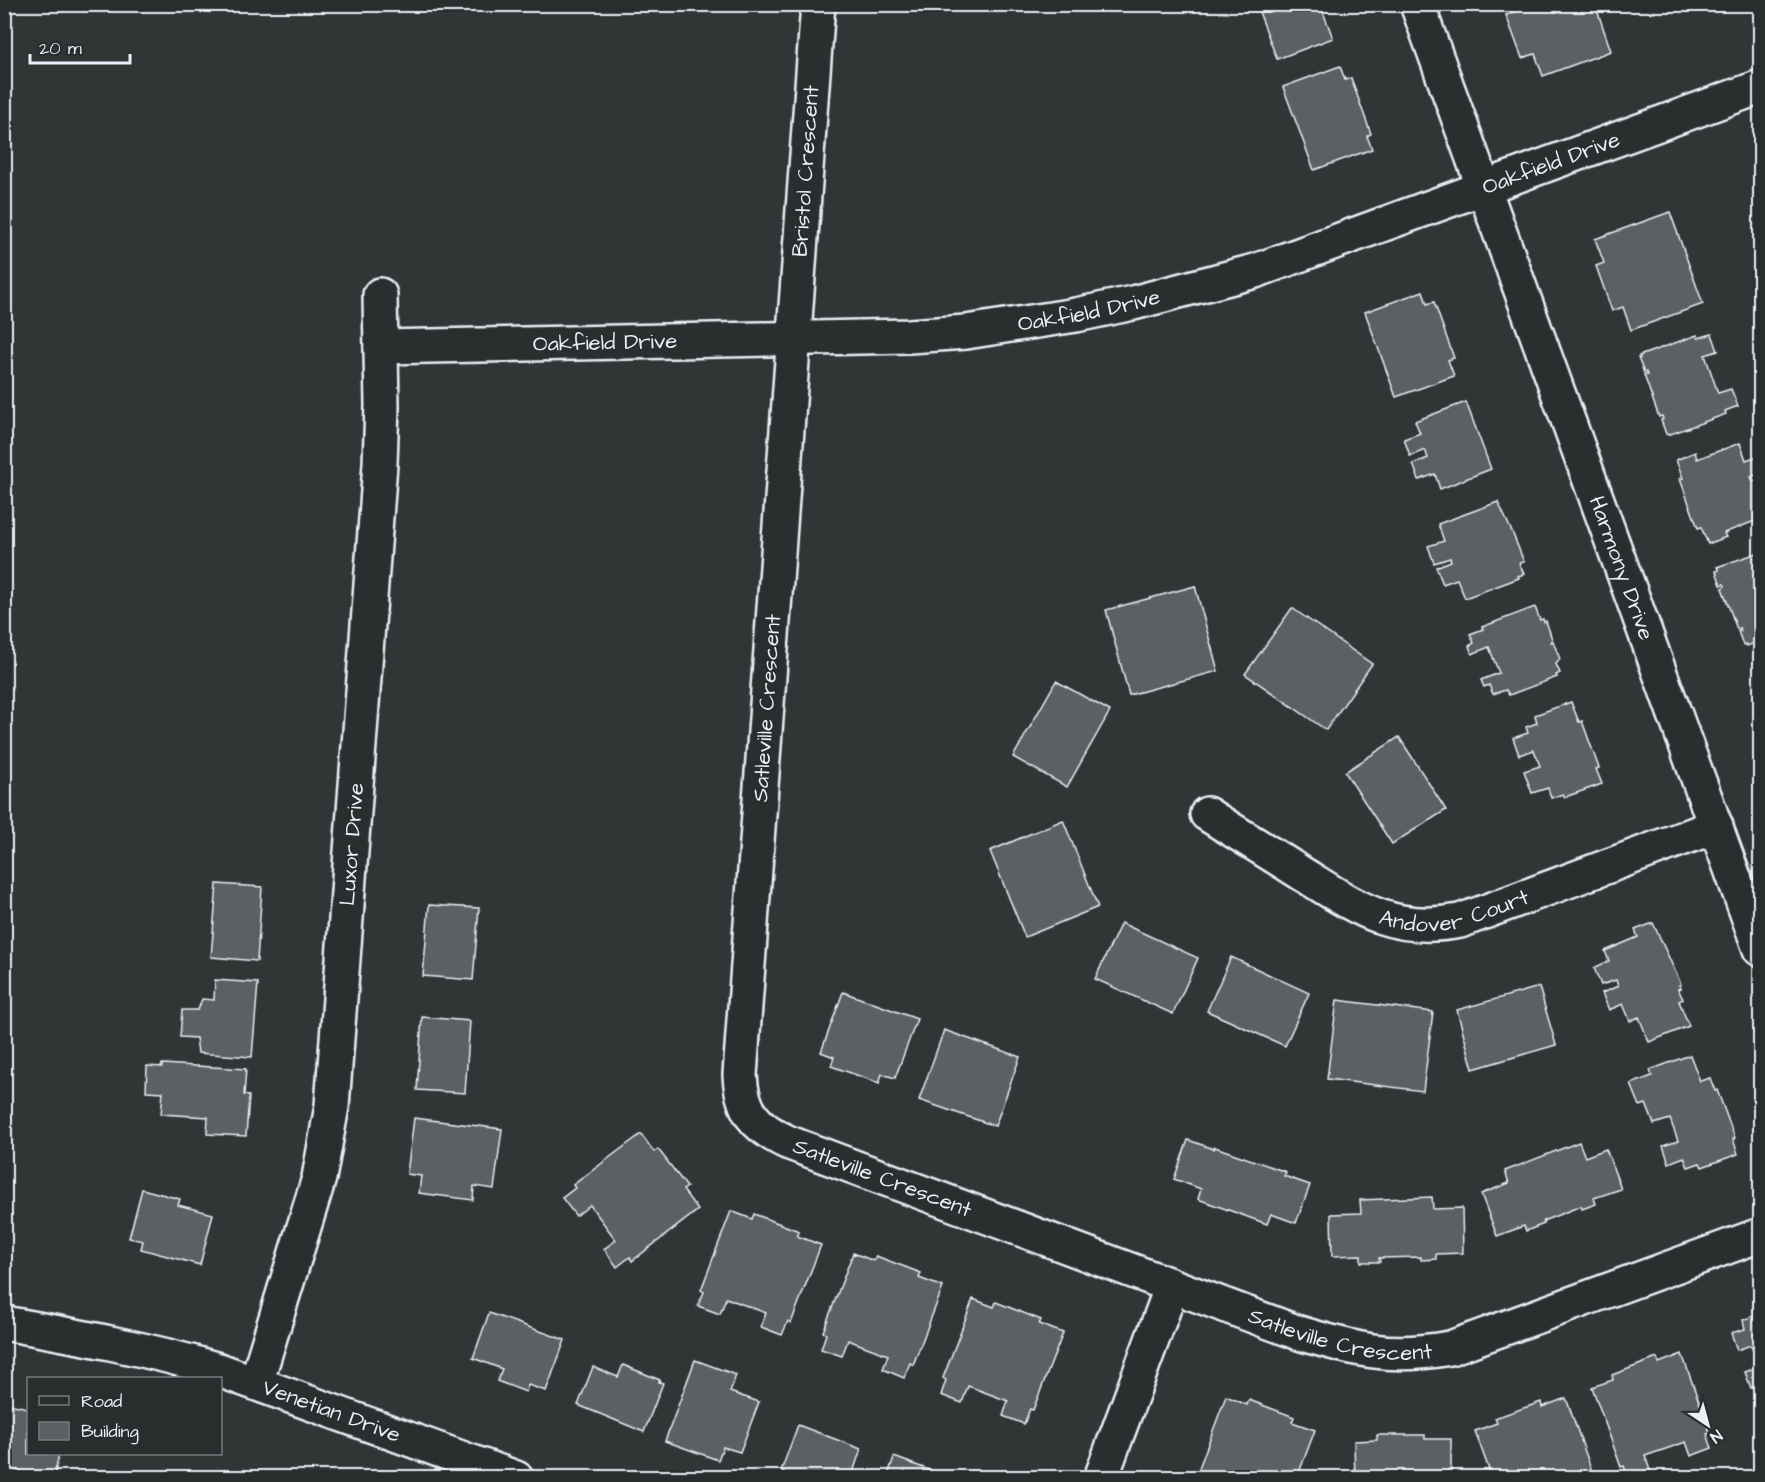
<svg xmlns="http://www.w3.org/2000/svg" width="1765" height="1482" font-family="'Architects Daughter',sans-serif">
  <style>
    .building { fill: #5c6063; stroke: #e8f1f8; stroke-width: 1.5 }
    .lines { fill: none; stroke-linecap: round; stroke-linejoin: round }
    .minor-casing { stroke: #e8f1f8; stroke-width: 38 }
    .minor { stroke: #2a2d2e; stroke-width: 33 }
    .labels { text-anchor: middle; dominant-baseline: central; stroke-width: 6; stroke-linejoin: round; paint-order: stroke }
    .street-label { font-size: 22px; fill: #e8f1f8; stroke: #2a2d2e }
  </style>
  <rect width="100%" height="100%" fill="#323536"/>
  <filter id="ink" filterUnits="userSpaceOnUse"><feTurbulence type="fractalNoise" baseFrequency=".0167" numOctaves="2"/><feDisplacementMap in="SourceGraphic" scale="12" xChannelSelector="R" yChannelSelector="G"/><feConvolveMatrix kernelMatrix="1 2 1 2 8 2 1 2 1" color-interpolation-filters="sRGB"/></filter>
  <g filter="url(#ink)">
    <g class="building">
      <polygon points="1256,4 1320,4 1333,38 1277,59"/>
      <polygon points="1515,4 1595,4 1611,51 1543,76 1535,54 1522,58 1506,15 1517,11"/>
      <polygon points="1340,66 1345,80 1351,78 1371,134 1367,136 1372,149 1314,170 1283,87"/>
      <polygon points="1670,212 1703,304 1631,330 1623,307 1612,311 1596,266 1604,263 1595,239"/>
      <polygon points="1423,291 1427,304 1434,302 1454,358 1448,360 1454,376 1396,397 1365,312"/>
      <polygon points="1712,334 1718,351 1705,355 1718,393 1731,389 1738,406 1725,411 1726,414 1668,435 1666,434 1661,420 1663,419 1662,416 1659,417 1644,375 1647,375 1646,372 1644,373 1638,358 1640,358 1639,356 1697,335 1698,338"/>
      <polygon points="1466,402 1491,469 1440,489 1435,474 1419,480 1413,464 1428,458 1425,450 1410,456 1404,439 1420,433 1415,421"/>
      <polygon points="1740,443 1746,460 1760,455 1760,473 1751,477 1753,481 1760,478 1760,519 1724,533 1726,537 1708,544 1701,527 1698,528 1680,479 1683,478 1676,460 1695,452 1697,459"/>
      <polygon points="1498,502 1513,534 1524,562 1519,563 1524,574 1518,576 1519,578 1465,598 1457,579 1443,584 1436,567 1451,561 1450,558 1434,563 1428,546 1444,541 1438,524"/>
      <polygon points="1760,552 1760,641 1747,646 1746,644 1743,645 1738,631 1741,631 1740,628 1737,629 1722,588 1725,586 1724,584 1721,585 1716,571 1719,570 1717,567"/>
      <polygon points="1195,586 1218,671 1129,695 1106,610"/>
      <polygon points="1535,607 1540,620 1543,619 1544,622 1546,621 1552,639 1551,642 1553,641 1560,659 1556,664 1560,673 1556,675 1557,677 1509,695 1506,690 1493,694 1489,685 1484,687 1481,680 1499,673 1489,647 1472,654 1469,646 1474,643 1470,634 1483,629 1482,627"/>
      <polygon points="1292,608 1372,664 1326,730 1245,674"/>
      <polygon points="1056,681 1110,711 1067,787 1013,757"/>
      <polygon points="1571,702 1579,722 1582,721 1599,768 1596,769 1602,784 1565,797 1563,794 1551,798 1548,788 1532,793 1524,771 1540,766 1534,750 1519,755 1513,738 1528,733 1526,727 1537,723 1535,715"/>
      <polygon points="1399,737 1446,810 1392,844 1345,772"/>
      <polygon points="1063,820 1098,907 1025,937 990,851"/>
      <polygon points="217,884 262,887 257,961 211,957"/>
      <polygon points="429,905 479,908 473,980 423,976"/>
      <polygon points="1121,923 1198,958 1173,1014 1095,979"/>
      <polygon points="1653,923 1681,984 1679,985 1681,988 1678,989 1683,999 1679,1001 1689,1026 1649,1042 1639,1017 1630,1021 1623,1004 1609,1010 1602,993 1618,986 1616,980 1601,985 1594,968 1609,961 1605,951 1638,937 1635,930"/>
      <polygon points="1231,957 1309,993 1285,1046 1207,1011"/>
      <polygon points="215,980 258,983 252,1057 198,1053 196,1038 180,1037 182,1010 198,1010 202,999 214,1000"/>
      <polygon points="1539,987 1556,1045 1473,1069 1457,1010"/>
      <polygon points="843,992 917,1019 895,1078 882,1074 879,1083 831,1066 834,1057 821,1052"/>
      <polygon points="1337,1000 1433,1012 1423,1091 1327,1079"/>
      <polygon points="422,1017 470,1021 465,1093 417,1090"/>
      <polygon points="944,1030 1020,1057 995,1126 919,1100"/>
      <polygon points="1690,1055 1700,1081 1710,1078 1715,1091 1717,1090 1735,1138 1733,1139 1738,1154 1702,1167 1700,1163 1688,1167 1684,1157 1669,1163 1663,1146 1678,1141 1670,1119 1654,1124 1646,1104 1640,1106 1631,1084 1652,1076 1650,1070"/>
      <polygon points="162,1064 246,1069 244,1095 249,1096 246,1136 207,1134 208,1117 161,1114 163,1092 146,1091 147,1066 162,1067"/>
      <polygon points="414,1118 502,1129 494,1189 474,1186 473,1200 419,1193 421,1176 407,1174"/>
      <polygon points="641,1134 654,1152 658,1149 687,1187 683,1190 698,1210 632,1261 630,1257 617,1267 604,1249 616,1240 590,1205 576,1216 562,1198 575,1188 573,1185"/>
      <polygon points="1188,1140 1214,1149 1215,1147 1286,1172 1284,1176 1310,1185 1296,1223 1271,1214 1267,1224 1198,1199 1201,1189 1174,1179"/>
      <polygon points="1579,1142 1585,1157 1606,1149 1621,1189 1594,1198 1596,1204 1582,1209 1581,1206 1543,1221 1544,1224 1526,1231 1524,1226 1497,1236 1481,1194 1509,1183 1505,1171"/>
      <polygon points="142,1189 180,1199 178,1205 213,1214 200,1265 141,1249 143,1241 129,1238"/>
      <polygon points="1432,1197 1433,1209 1462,1208 1463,1253 1436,1254 1436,1259 1421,1260 1421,1257 1379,1258 1380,1262 1361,1262 1361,1255 1332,1256 1331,1214 1361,1213 1360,1200"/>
      <polygon points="731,1211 752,1219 754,1214 799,1231 797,1236 821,1245 791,1323 788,1321 782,1335 761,1327 766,1313 726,1298 720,1314 698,1306 704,1292 701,1290"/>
      <polygon points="853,1253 874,1261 876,1256 921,1273 919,1278 943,1287 913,1365 910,1363 904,1378 883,1369 888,1355 848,1340 842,1356 821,1349 826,1334 823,1332"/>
      <polygon points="973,1299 994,1307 996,1302 1041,1320 1039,1324 1063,1333 1033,1410 1030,1409 1024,1424 1003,1416 1008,1401 968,1386 962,1403 941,1395 946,1380 943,1378"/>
      <polygon points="1760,1308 1760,1385 1751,1388 1745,1372 1759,1367 1751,1345 1737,1350 1731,1333 1745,1329 1743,1320 1756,1315 1754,1310"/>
      <polygon points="489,1313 565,1340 546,1391 528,1385 526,1392 497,1381 502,1369 473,1358"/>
      <polygon points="1682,1354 1710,1433 1707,1434 1712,1448 1691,1456 1686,1442 1645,1456 1651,1473 1638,1478 1628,1478 1624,1466 1621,1467 1592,1387 1613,1380 1612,1375 1657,1358 1659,1363"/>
      <polygon points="695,1360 736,1375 730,1392 759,1402 740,1452 723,1447 718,1460 665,1441"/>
      <polygon points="623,1365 660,1380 659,1382 663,1383 644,1432 578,1405 593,1367 618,1377"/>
      <polygon points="1226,1396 1247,1405 1249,1400 1294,1417 1292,1422 1315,1430 1297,1478 1198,1478 1196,1476"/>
      <polygon points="1566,1398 1594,1477 1492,1478 1475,1431 1497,1423 1495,1418 1541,1402 1542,1407"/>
      <polygon points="4,1403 28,1408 28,1454 59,1454 54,1478 4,1468"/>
      <polygon points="798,1425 861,1449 851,1478 798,1478 781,1471"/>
      <polygon points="1377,1435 1425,1435 1425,1439 1451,1439 1451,1478 1355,1478 1354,1441 1377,1440"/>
      <polygon points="894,1457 951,1478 887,1478"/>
    </g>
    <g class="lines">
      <defs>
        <g id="minor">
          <path id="s1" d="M818,4L740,1075C742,1111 755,1127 787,1142L1299,1333C1357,1350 1389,1359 1450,1348L1760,1235"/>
          <path id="s2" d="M1417,4L1760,949"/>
          <path id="s3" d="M381,347L909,336L966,332L1076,315L1133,303L1255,271L1760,87"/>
          <path id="s4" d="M1207,814C1238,834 1270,853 1301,873C1356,907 1391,934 1460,921L1716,826"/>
          <path id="s5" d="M4,1323C77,1336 149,1349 219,1370L516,1478"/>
          <path id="s6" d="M256,1383L319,1178L332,1106L380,464L382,406L380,295"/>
          <polyline points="1101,1478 1172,1286"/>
        </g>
      </defs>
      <use href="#minor" class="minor-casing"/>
      <use href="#minor" class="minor"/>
    </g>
  </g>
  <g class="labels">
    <g class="street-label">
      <text stroke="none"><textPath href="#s3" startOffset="1196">Oakfield Drive</textPath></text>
      <text transform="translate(806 171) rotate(-86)">Bristol Crescent</text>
      <text stroke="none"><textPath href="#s3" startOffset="710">Oakfield Drive</textPath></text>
      <text stroke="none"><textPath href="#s3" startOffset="224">Oakfield Drive</textPath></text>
      <text stroke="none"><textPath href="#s2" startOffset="600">Harmony Drive</textPath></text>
      <text transform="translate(767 708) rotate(-86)">Satleville Crescent</text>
      <text stroke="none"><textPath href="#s6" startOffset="550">Luxor Drive</textPath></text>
      <text stroke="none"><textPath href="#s4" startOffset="278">Andover Court</textPath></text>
      <text stroke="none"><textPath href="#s1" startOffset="1263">Satleville Crescent</textPath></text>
      <text stroke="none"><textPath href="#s1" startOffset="1749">Satleville Crescent</textPath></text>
      <text stroke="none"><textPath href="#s5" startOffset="340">Venetian Drive</textPath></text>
    </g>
  </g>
  <rect width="1765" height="1482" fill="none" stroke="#2a2d2e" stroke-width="24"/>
  <rect x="12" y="12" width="1741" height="1458" fill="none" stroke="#e8f1f8" stroke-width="2" filter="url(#ink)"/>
  <rect x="27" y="1377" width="195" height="78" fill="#2a2d2e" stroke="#767b7f" stroke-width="1.5"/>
  <rect x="39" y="1396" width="30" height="9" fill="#2a2d2e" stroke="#767b7f" stroke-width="1.5"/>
  <text x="81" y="1407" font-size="18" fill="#e8f1f8">Road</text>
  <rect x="39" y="1422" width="30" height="18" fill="#5c6063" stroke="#767b7f" stroke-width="1.5"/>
  <text x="81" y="1437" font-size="18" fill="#e8f1f8">Building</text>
  <g transform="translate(1708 1425) rotate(144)" stroke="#2a2d2e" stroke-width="4.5" paint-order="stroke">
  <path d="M0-4.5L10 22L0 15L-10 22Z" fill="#e8f1f8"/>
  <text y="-9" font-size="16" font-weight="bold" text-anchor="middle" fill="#e8f1f8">N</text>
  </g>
  <path d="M30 54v9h100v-9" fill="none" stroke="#e8f1f8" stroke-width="3"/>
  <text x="39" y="54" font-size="18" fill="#e8f1f8" stroke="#2a2d2e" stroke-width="4.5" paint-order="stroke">20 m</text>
</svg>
